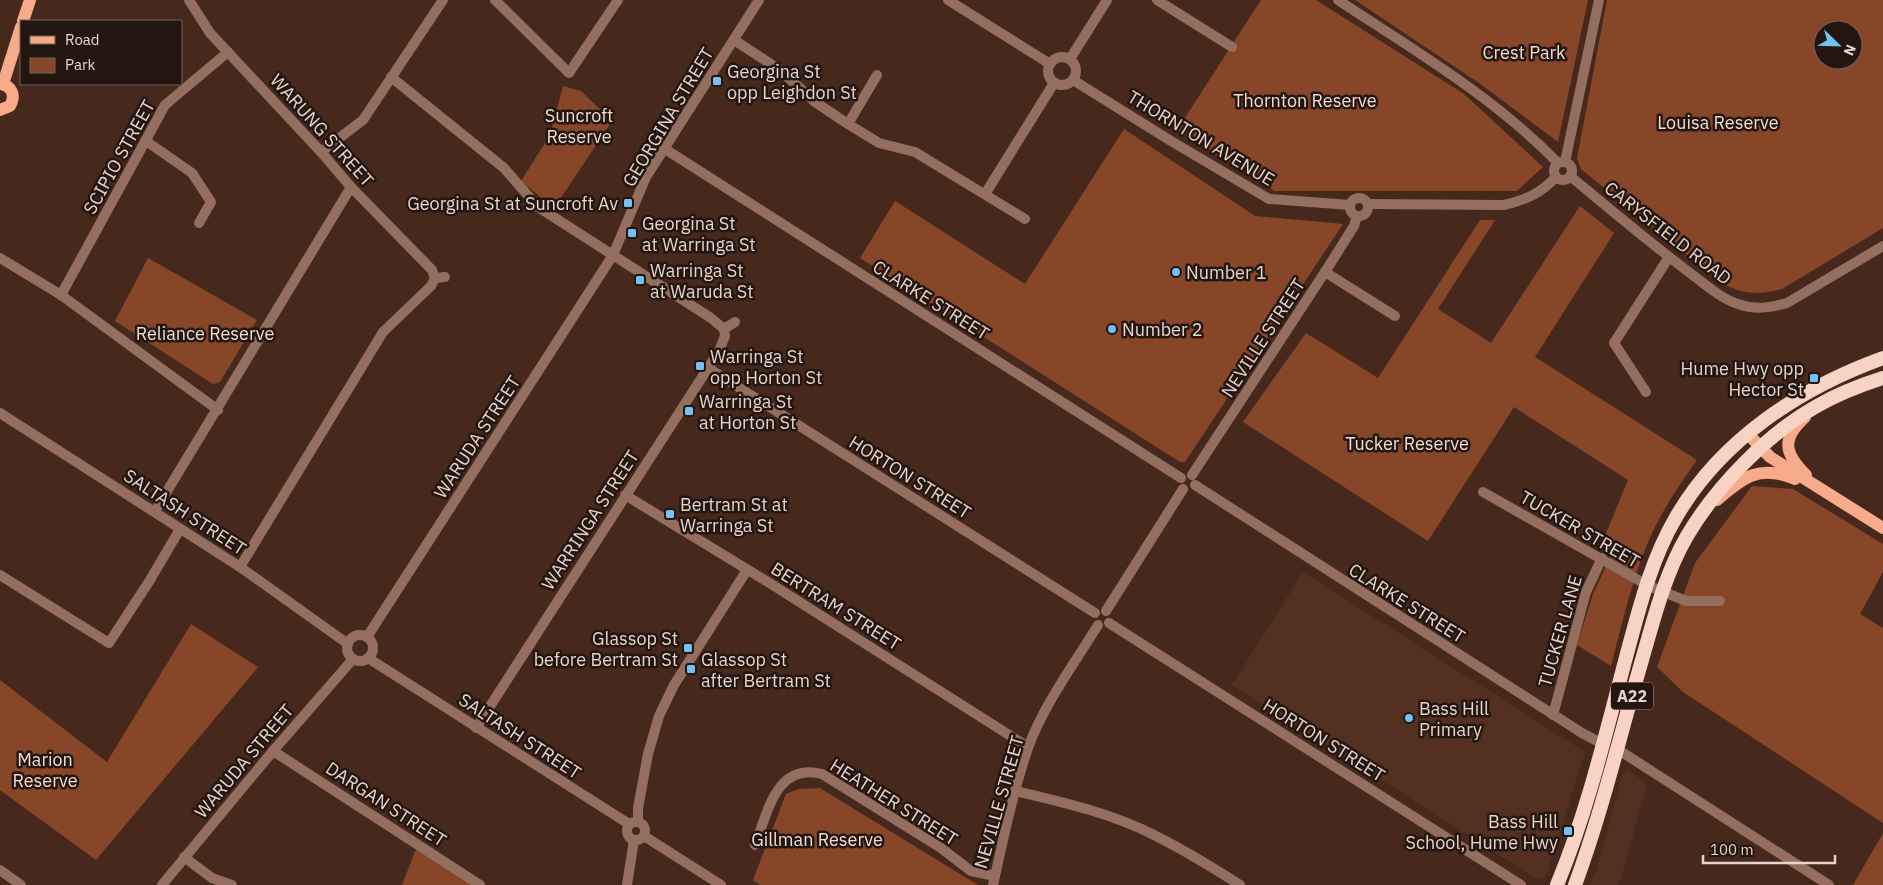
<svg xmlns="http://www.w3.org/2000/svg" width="1883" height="885" font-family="'IBM Plex Sans',sans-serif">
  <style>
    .built { fill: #533020 }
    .park { fill: #884628; fill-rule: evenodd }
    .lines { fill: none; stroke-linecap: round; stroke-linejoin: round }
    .minor { stroke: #946f5f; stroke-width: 10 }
    .major { stroke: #f7ab8a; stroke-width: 12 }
    .highway { stroke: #f8d3c3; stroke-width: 14 }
    .poi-dot { fill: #73c1f5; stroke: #231610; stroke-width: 2 }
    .labels { text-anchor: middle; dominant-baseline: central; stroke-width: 5; stroke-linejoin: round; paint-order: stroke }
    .shield { fill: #231610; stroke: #ac9b94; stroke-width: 1 }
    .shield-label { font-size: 16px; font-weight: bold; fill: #e7d4cc }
    .park-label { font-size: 18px; fill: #f2dbd1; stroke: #231610 }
    .poi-label { font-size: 18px; fill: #e7d4cc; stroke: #231610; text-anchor: start }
    .street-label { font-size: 18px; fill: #e7d4cc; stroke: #231610 }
  </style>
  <rect width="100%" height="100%" fill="#46291c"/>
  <g class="built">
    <polygon points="1303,572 1585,752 1546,877 1539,880 1232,685"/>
    <polygon points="1628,770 1646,783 1647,785 1622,876 1618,885 1590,885 1596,871 1623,773"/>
  </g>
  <g class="park">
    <polygon points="1261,0 1316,0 1464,94 1543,167 1517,191 1275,191 1177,130"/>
    <polygon points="1355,0 1588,0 1558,142 1479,83"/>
    <path d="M1607,0H1883V228L1782,289C1758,295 1744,295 1722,283L1581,169L1577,158ZM1823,30H1853V60H1823Z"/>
    <polygon points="563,86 581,91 612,121 554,208 521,181 550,135"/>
    <polygon points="1124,129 1255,216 1343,224 1185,462 1180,462 860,258 895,201 1025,284"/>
    <path d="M1580,206L1614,233L1535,357L1697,460C1685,477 1673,494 1663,512C1636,559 1625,614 1611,666L1577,645L1593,594L1613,551L1602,543L1628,480L1514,407L1428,541L1243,422L1306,333L1378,378L1480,220H1495L1438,309L1491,343Z"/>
    <polygon points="148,258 257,320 220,382 213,384 115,321"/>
    <polygon points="1752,486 1793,489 1883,544 1883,572 1860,614 1883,628 1883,823 1683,692 1657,667 1695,563"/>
    <polygon points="191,624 258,667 96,860 0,790 0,680 107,762"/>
    <polygon points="820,788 978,885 760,885 753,880 786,794 799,789"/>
    <polygon points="1883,833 1883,885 1853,885"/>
    <polygon points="416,849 473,885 402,885"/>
  </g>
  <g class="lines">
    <g class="minor">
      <polyline points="189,0 210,33 321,152 351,187 432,270 435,278 431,286 383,332 240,567"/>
      <polyline points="495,0 569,73 618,0"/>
      <polyline points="948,0 1050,64"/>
      <polyline points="1157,0 1232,47"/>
      <path d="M1338,0C1414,50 1494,97 1558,163"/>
      <polyline points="734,40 780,70 815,102 848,124 879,143 915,152 1025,219"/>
      <circle cx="1062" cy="71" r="14"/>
      <polyline points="1070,59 1107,0"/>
      <polyline points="391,77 504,168 538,207 711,318 724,329 725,336 719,351 476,728"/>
      <polyline points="1073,80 1171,141 1269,199 1350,205"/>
      <polyline points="848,124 877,75"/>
      <polyline points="146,141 192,173 211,202 199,223"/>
      <polyline points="665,149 1181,478"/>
      <polyline points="321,152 363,120 443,0"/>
      <circle cx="1563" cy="171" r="9"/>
      <polyline points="1565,162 1599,0"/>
      <path d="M1570,176C1610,209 1649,242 1690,273C1705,284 1720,298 1738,304C1755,310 1770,308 1787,303L1883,246"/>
      <polyline points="985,194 1054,83"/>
      <circle cx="1359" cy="207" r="9"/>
      <path d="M1368,204L1504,205C1526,200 1541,193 1556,177"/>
      <polyline points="0,258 61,295 218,410"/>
      <polyline points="1325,272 1395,316"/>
      <polyline points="435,278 445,277"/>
      <polyline points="61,295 165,105 228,52"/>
      <polyline points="724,329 735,322"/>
      <polyline points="708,368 1095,613"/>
      <polyline points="1646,392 1614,343 1669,257"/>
      <polyline points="0,413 240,567 348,644"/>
      <polyline points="1192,475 1325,272 1354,226 1357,216"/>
      <polyline points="1195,485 1582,733 1603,744"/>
      <polyline points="1483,492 1647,585 1686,601 1720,601"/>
      <polyline points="625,495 768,582 1028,747"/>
      <polyline points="155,511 351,187"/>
      <polyline points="0,575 109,643 150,580 180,529"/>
      <polyline points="1106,611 1183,489"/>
      <polyline points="1109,623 1521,885"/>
      <circle cx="360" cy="648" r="13"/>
      <polyline points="367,637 613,255 646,177 759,0"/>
      <polyline points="368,658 629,824"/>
      <polyline points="1553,715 1586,592 1602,558"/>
      <polyline points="1617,749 1829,885"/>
      <polyline points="273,751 480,885"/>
      <path d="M1016,791C1062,802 1111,813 1154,835C1184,850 1212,867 1240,885"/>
      <circle cx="636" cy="831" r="9"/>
      <polyline points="638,822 638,808 648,754 659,716 674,685 747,570"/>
      <polyline points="644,836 721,885"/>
      <path d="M755,845C768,812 776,762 822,774L941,848L971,871L995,876"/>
      <polyline points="184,857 212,878 232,885"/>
      <polyline points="0,870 21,885"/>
      <polyline points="162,885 273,751 353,659"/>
      <polyline points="627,885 634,840"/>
      <path d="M993,885C1003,840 1013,792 1028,748C1043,706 1074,664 1098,625"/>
    </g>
    <g class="major">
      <polyline points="23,21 30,0"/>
      <path d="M0,84C12,86 16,95 10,106L0,110"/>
      <polyline points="3,84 21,27"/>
      <path d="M1805,417C1781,439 1784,453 1806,475"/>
      <polyline points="1748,434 1770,457 1883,528"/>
      <path d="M1717,500C1743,477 1760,464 1795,479"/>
    </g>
    <g class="highway">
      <path d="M1557,885C1587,813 1605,736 1625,661C1638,613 1650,562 1675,519C1720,440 1800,388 1883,358"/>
      <path d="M1575,885C1602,812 1620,735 1642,660C1654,618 1665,574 1687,536C1716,487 1767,434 1817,406C1838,394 1861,385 1883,378"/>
    </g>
  </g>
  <g class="poi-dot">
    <rect x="712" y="76" width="10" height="10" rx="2.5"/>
    <rect x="623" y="198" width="10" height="10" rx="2.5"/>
    <rect x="627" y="228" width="10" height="10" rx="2.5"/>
    <circle cx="1176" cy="272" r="5"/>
    <rect x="635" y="275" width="10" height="10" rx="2.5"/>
    <circle cx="1112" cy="329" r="5"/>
    <rect x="695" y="361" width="10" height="10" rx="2.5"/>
    <rect x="1809" y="373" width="10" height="10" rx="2.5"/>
    <rect x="684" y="406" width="10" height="10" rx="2.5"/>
    <rect x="665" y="509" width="10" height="10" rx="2.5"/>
    <rect x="683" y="643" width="10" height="10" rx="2.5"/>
    <rect x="686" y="664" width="10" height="10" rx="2.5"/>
    <circle cx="1409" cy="718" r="5"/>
    <rect x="1563" y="826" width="10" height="10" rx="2.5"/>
  </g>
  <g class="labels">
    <rect class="shield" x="1611" y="682.5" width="42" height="27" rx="4"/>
    <g class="shield-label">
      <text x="1632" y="696">A22</text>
    </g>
    <g class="park-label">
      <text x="1524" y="52">Crest Park</text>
      <text x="1305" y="100">Thornton Reserve</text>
      <text x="579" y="115">Suncroft<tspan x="579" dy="21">Reserve</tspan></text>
      <text x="1718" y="122">Louisa Reserve</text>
      <text x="205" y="333">Reliance Reserve</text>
      <text x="1407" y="443">Tucker Reserve</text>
      <text x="45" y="759">Marion<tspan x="45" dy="21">Reserve</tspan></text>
      <text x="817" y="839">Gillman Reserve</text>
    </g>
    <g class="poi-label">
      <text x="727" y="71">Georgina St<tspan x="727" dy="21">opp Leighdon St</tspan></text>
      <text x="618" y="203" text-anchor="end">Georgina St at Suncroft Av</text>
      <text x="642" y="223">Georgina St<tspan x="642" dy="21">at Warringa St</tspan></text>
      <text x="650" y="270">Warringa St<tspan x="650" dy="21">at Waruda St</tspan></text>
      <text x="1186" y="272">Number 1</text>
      <text x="1122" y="329">Number 2</text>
      <text x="710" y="356">Warringa St<tspan x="710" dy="21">opp Horton St</tspan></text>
      <text x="1804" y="368" text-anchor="end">Hume Hwy opp<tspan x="1804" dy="21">Hector St</tspan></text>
      <text x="699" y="401">Warringa St<tspan x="699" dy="21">at Horton St</tspan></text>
      <text x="680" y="504">Bertram St at<tspan x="680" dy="21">Warringa St</tspan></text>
      <text x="678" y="638" text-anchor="end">Glassop St<tspan x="678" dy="21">before Bertram St</tspan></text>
      <text x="701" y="659">Glassop St<tspan x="701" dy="21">after Bertram St</tspan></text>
      <text x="1419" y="708">Bass Hill<tspan x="1419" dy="21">Primary</tspan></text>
      <text x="1558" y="821" text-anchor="end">Bass Hill<tspan x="1558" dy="21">School, Hume Hwy</tspan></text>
    </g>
    <g class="street-label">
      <text transform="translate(668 117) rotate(-59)">GEORGINA STREET</text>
      <text transform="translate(322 130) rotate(48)">WARUNG STREET</text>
      <text transform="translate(1201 138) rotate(31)">THORNTON AVENUE</text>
      <text transform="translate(119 157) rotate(-61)">SCIPIO STREET</text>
      <text transform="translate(1668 233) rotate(38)">CARYSFIELD ROAD</text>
      <text transform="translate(931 300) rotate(32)">CLARKE STREET</text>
      <text transform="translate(1263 338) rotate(-57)">NEVILLE STREET</text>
      <text transform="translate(477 437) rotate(-57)">WARUDA STREET</text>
      <text transform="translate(910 477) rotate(32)">HORTON STREET</text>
      <text transform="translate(185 512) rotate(33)">SALTASH STREET</text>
      <text transform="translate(590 520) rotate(-57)">WARRINGA STREET</text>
      <text transform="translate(1580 529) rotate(30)">TUCKER STREET</text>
      <text transform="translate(1407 603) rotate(32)">CLARKE STREET</text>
      <text transform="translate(836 606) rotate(32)">BERTRAM STREET</text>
      <text transform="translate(1560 631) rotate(-74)">TUCKER LANE</text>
      <text transform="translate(520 736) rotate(33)">SALTASH STREET</text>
      <text transform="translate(1324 740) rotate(32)">HORTON STREET</text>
      <text transform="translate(244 761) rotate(-50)">WARUDA STREET</text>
      <text transform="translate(894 802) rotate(32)">HEATHER STREET</text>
      <text transform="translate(999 802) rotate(-74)">NEVILLE STREET</text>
      <text transform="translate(386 804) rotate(33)">DARGAN STREET</text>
    </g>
  </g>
  <rect x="20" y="20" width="162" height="65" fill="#231610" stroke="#71625b"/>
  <rect x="30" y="36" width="25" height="8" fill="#f7ab8a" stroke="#71625b"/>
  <text x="65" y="45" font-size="15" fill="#e7d4cc">Road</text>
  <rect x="30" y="58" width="25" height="15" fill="#884628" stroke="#71625b"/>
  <text x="65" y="70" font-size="15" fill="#e7d4cc">Park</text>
  <g transform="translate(1838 45) rotate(113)"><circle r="24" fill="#231610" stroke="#71625b"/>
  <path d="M0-4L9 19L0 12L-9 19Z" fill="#73c1f5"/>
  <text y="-8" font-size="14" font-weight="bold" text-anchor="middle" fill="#e7d4cc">N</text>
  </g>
  <path d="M1703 855v8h132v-8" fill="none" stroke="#e7d4cc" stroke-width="2.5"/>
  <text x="1710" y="855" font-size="15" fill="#e7d4cc" stroke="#231610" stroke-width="4" paint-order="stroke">100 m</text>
</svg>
